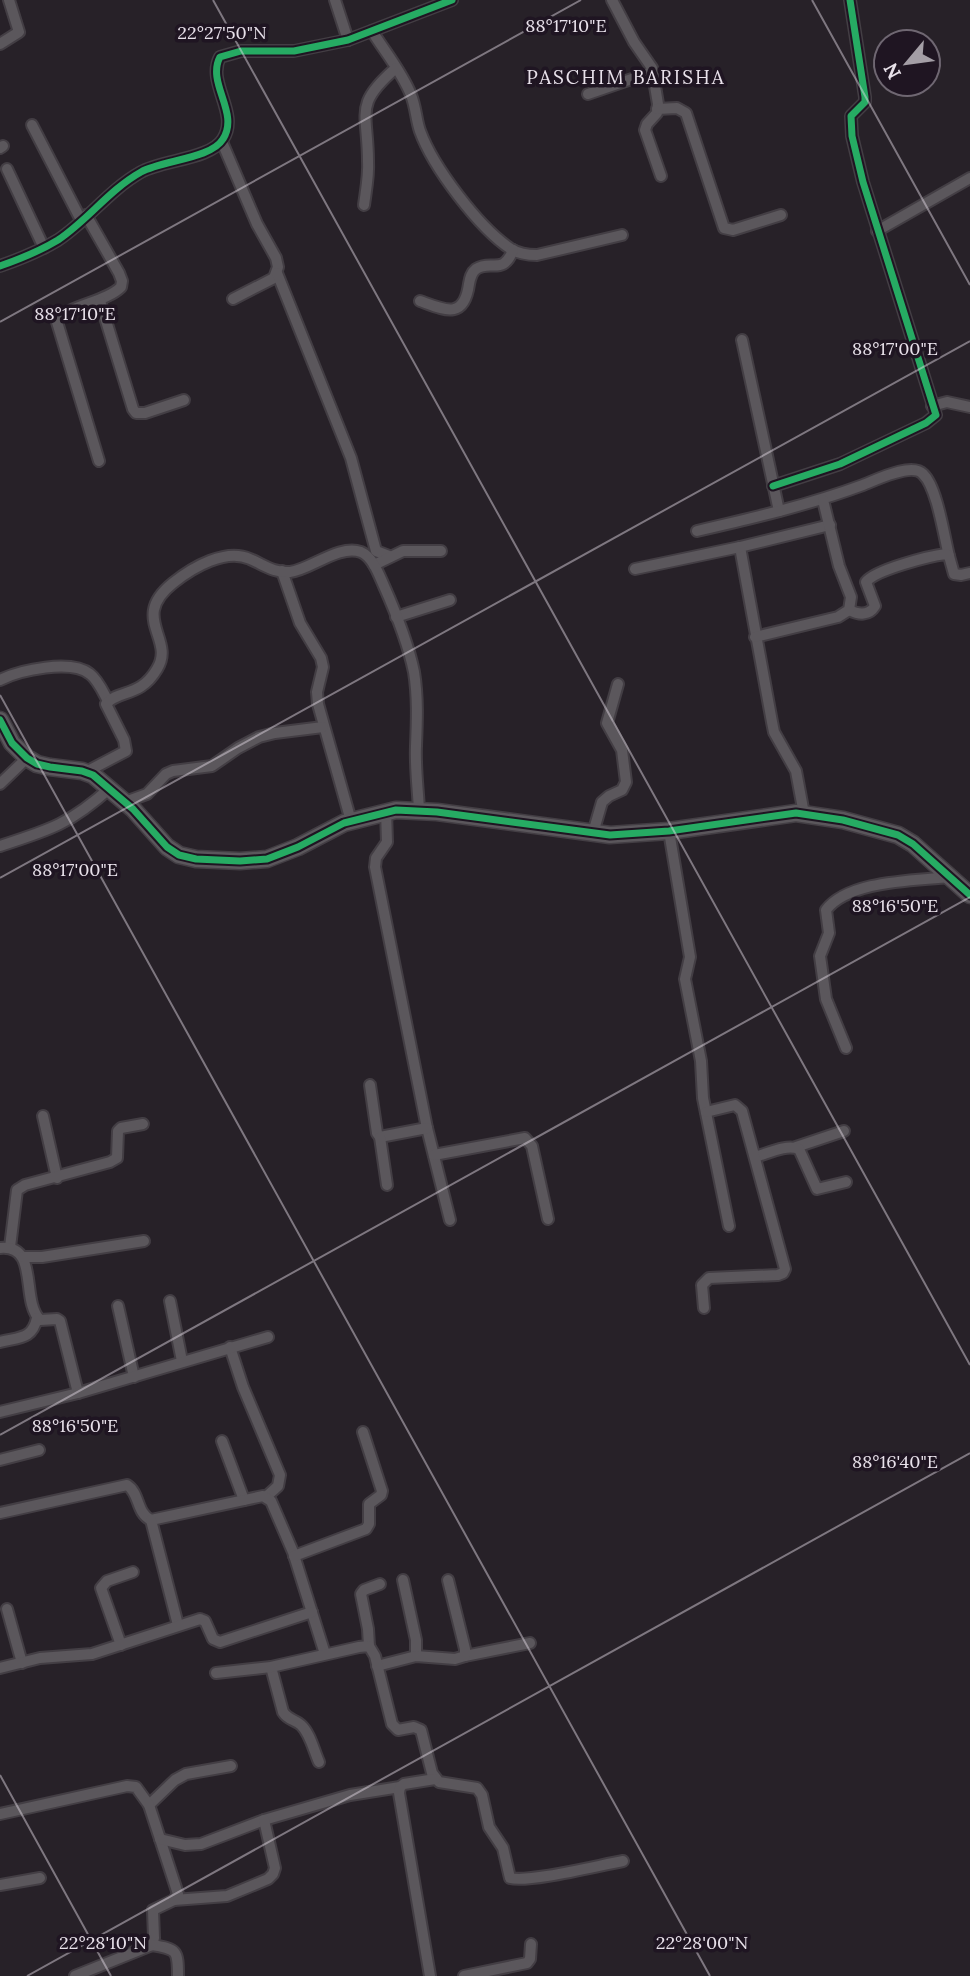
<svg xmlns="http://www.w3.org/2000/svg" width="970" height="1976" font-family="Lora,serif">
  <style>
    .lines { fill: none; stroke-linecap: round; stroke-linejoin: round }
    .street-casing { stroke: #433e44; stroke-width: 14 }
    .secondary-casing { stroke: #433e44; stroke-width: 19 }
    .street { stroke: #5b575c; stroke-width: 10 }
    .secondary { stroke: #5b575c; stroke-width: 16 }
    .cycleway-casing { stroke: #1f1522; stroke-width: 11 }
    .cycleway { stroke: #26ab63; stroke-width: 7 }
    .ticks { fill: none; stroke: #e8e1ea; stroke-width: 2; stroke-opacity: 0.45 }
    .labels { text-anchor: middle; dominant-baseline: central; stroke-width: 7; stroke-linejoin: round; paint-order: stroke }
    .neighbourhood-label { font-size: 19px; letter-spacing: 2px; fill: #e8e1ea; stroke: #1f1522 }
    .ticks-label { font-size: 18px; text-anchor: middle; fill: #e8e1ea; stroke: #1f1522; stroke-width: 7; stroke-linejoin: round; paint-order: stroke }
  </style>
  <rect width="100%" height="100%" fill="#272128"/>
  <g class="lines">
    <defs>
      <g id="street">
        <polyline points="335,0 348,40"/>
        <polyline points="612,0 634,42 652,68 658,104 657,113 647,124 645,130 661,176"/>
        <path d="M372,31C385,52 402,72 411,95C416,107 416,120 420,131C433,167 479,228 511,249C519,254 527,255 537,255L622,235"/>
        <polyline points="0,44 19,32 9,0"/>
        <polyline points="588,94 652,72"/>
        <polyline points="657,109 677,108 686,113 724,228 733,230 781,215"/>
        <polyline points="32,125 81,220"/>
        <polyline points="222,142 257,224 276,258 278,267 274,278 233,299"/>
        <polyline points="0,148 3,146"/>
        <polyline points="7,169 44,248"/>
        <path d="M364,205C366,190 369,175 368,161C368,112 353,105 396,68"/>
        <path d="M86,215L119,273L122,281L121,287C105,303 66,305 57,322L99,461"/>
        <polyline points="877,231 970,178"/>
        <path d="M0,266C20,259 40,251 58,240C88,220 109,190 141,172C162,160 211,159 223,139C240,113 206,83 220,57L241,51H294L348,40L452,0"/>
        <polyline points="277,273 351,458 376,551 389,556"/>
        <polyline points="100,301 133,409 136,413 145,413 184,400"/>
        <path d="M420,301C445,310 464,320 469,284C470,278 471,273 476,269C491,259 503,276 513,250"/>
        <polyline points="742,340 779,511"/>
        <polyline points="932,406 947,402 970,407"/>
        <polyline points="773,486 840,464 926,423 936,415 863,182 852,136 851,116 865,102 865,97 850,0"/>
        <path d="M697,531C753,518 809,505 863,485C876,480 912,462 923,474C937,487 944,536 949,556"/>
        <polyline points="740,547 772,722 774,732 796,771 804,814"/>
        <polyline points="374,565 403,551 441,551"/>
        <polyline points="635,569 740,547 830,525"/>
        <polyline points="282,571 300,623 321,658 323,667 317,692 318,704 351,821"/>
        <path d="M849,610C859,615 869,616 875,606L866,582C875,570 929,556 946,554L949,556L954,574L961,575L970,573"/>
        <polyline points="396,617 450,600"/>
        <polyline points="755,637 838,617 849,610 851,597 839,566 823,500"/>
        <path d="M0,680C20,670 71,659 90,674C98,680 103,692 108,701"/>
        <path d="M86,772L126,751L124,740L106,704C119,689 140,698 157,669C176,639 129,618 173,583C193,567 226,548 250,559C264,565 274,573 290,572C310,570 339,544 361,552C373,557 379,575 384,586C396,613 408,643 414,672C418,697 417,721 416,746C415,767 418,789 419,810"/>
        <polyline points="0,784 27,758"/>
        <polyline points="125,802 147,794 166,774 173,771 212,766 238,748 259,737 275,733 323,727"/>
        <polyline points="386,811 387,842 376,858 375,867 427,1128 450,1220"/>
        <polyline points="669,831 690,957 685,979 701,1061 703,1098 729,1226"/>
        <polyline points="593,833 602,802 609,796 622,790 626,782 622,750 607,723 618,684"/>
        <path d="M0,846C50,830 70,824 110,788"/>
        <path d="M846,1048L826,999L820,956L829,933L826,910C849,880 915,881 949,877"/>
        <polyline points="370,1085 377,1133 380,1137 427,1128"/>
        <polyline points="43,1116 57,1178"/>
        <polyline points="380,1137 387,1185"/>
        <polyline points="796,1147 844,1131"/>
        <polyline points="434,1155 525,1138 532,1146 548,1219"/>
        <path d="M755,1157C769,1153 786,1144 799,1149L817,1189L846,1182"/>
        <polyline points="10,1247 17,1190 25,1185 110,1162 117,1158 118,1131 121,1128 143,1124"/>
        <path d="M0,1248C40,1244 20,1300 40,1320L57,1319L60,1321L78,1393"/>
        <polyline points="23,1257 42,1257 144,1241"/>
        <polyline points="170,1301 182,1361"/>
        <polyline points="118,1306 134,1377"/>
        <polyline points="704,1308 702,1285 709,1278 778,1275 783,1273 785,1269 742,1111 735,1105 706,1112"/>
        <path d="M0,1342C19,1337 32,1340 37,1318"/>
        <polyline points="230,1347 243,1387 280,1475 278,1486 267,1496"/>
        <polyline points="0,1412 78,1393 268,1337"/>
        <polyline points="222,1441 244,1500"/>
        <polyline points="0,1460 39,1450"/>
        <path d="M0,1513L127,1485C140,1493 136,1513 151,1520L263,1496L271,1501L293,1552L325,1654"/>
        <polyline points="151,1520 178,1625"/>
        <polyline points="294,1556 366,1529 369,1524 369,1504 381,1495 382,1491 363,1432"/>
        <polyline points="403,1580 416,1640 416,1656"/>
        <polyline points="7,1609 22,1663"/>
        <polyline points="121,1645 101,1588 107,1581 133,1572"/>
        <polyline points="369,1646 368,1629 361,1594 364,1590 380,1584"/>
        <polyline points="465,1656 530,1643"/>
        <polyline points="377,1666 416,1656 455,1659 465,1656 465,1649 448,1580"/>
        <path d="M271,1667L283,1712C288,1720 294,1719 301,1725C310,1733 314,1751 319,1762"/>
        <polyline points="0,1668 40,1658 92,1654 200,1619 205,1621 213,1639 220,1642 312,1612"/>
        <path d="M216,1673L271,1667L359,1647L369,1646L375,1656L392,1724L398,1730L414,1727L421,1730L432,1773L439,1782L477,1788L482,1795L489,1827L503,1848L510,1878C529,1883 600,1865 623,1861"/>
        <polyline points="149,1805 175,1780 186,1774 231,1766"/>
        <polyline points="0,1814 127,1786 136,1787 149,1805 178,1894 174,1900 153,1910 154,1938 152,1945 75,1976"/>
        <polyline points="160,1839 185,1845 201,1844 264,1820 350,1795 400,1787"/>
        <polyline points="0,1885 40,1878"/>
        <polyline points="174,1900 227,1896 268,1879 273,1874 275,1868 264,1820"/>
        <path d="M152,1945C177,1949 178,1950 178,1976"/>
        <polyline points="430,1976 399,1793 400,1787 404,1784 435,1779"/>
        <polyline points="464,1976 527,1963 530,1959 531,1944"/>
      </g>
      <polyline id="secondary" points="0,720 12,743 27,758 37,764 50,767 82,771 93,775 133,809 167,847 179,855 196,859 240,861 267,859 298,847 344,823 396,810 437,812 610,835 669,831 796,813 843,820 898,835 913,844 970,895"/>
    </defs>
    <use href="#street" class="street-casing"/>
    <use href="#secondary" class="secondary-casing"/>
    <use href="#street" class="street"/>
    <use href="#secondary" class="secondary"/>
    <defs>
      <g id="cycleway">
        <path d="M0,266C20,259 40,251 58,240C88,220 109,190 141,172C162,160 211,159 223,139C240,113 206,83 220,57L241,51H294L348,40L452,0"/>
        <polyline points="773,486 840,464 926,423 936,415 863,182 852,136 851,116 865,102 865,97 850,0"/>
        <polyline points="0,720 12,743 27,758 37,764 50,767 82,771 93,775 133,809 167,847 179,855 196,859 240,861 267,859 298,847 344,823 396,810 437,812 610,835 669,831 796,813 843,820 898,835 913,844 970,895"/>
      </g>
    </defs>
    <use href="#cycleway" class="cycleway-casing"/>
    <use href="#cycleway" class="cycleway"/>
  </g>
  <path class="ticks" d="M213,0L970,1365M812,0L970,285M0,322L581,0M0,695L710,1976M0,878L970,341M0,1435L970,897M0,1775L111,1976M27,1976L970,1453"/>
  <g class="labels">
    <g class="neighbourhood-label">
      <text x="626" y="77">PASCHIM BARISHA</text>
    </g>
  </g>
  <g class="ticks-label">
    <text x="566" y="32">88°17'10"E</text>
    <text x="222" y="39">22°27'50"N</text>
    <text x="75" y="320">88°17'10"E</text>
    <text x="895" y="355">88°17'00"E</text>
    <text x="75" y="876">88°17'00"E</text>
    <text x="895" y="912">88°16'50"E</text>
    <text x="75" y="1432">88°16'50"E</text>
    <text x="895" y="1468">88°16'40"E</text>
    <text x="103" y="1949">22°28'10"N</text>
    <text x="702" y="1949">22°28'00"N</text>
  </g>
  <g transform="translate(907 63) rotate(241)"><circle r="33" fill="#1f1522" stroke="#6f6772" stroke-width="2"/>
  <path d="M0-5L12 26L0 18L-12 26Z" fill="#a49ea6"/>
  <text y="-10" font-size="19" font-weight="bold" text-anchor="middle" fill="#e8e1ea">N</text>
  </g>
</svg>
